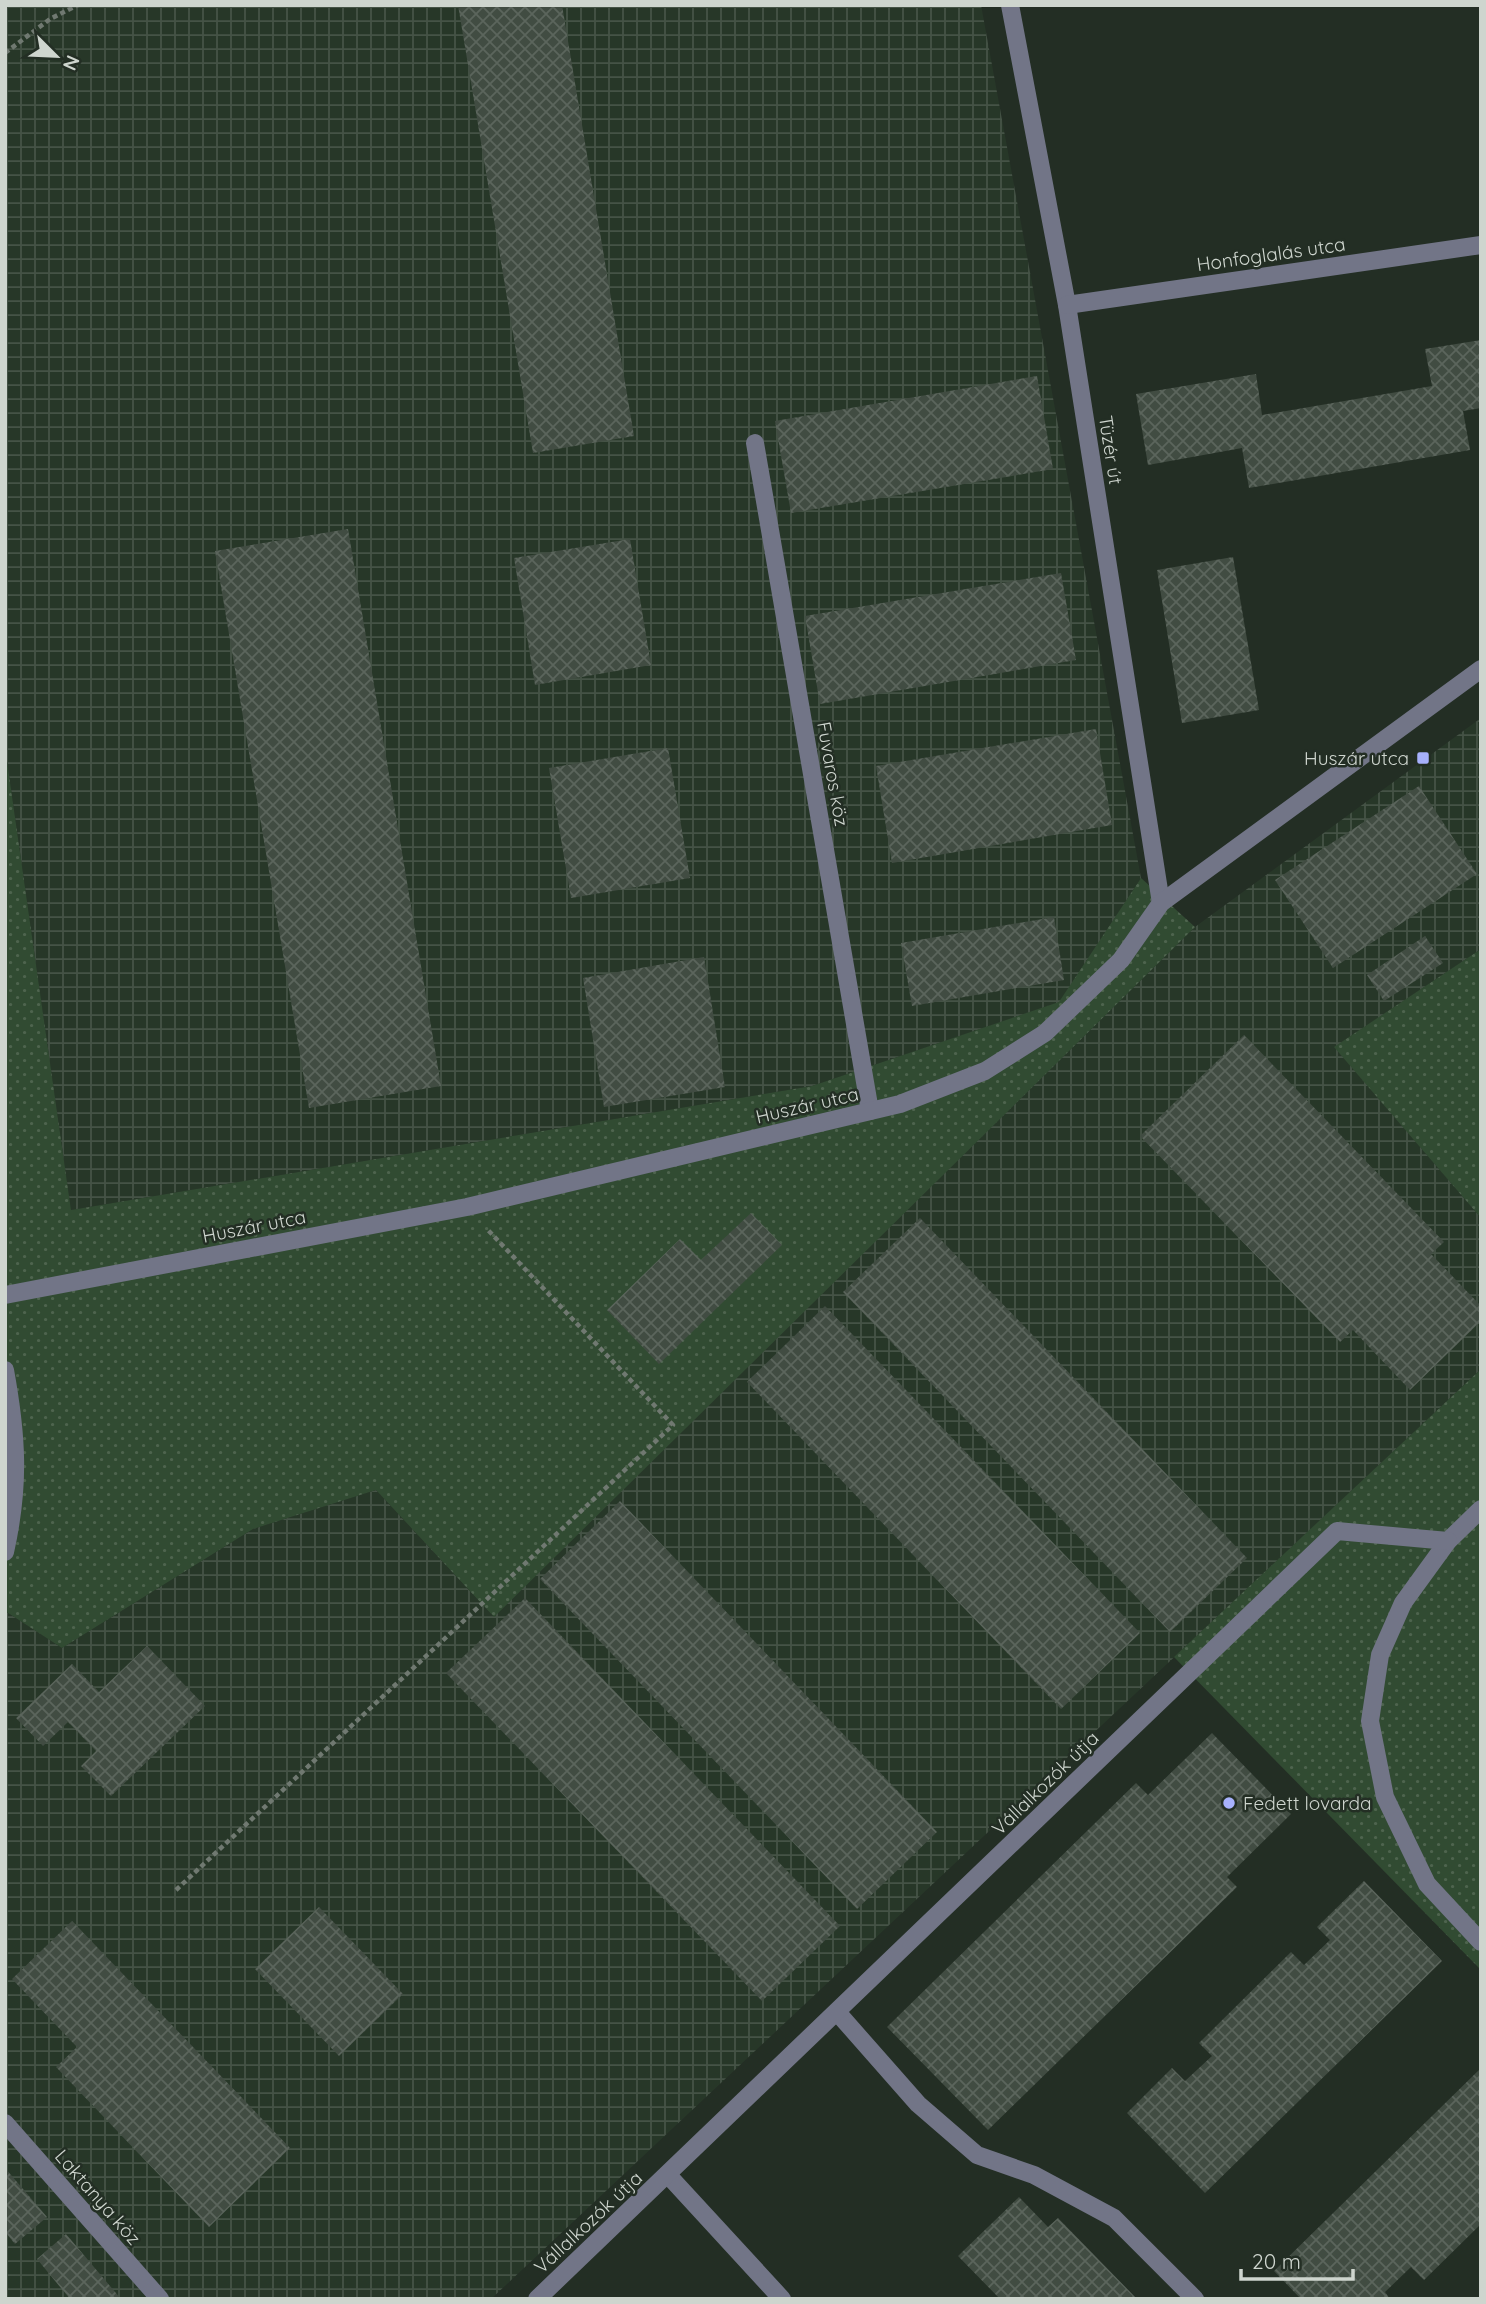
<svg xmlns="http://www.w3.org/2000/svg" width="1486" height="2304" font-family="Quicksand,sans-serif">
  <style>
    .industrial { fill: url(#industrial-grid) }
    .grass { fill: url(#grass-dots) }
    .building { fill: url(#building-cross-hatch) }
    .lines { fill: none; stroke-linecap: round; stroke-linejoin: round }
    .path { stroke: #707971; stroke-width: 4.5; stroke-dasharray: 5 3.5; stroke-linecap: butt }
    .minor { stroke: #727587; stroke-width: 18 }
    .poi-dot { fill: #a7b1fc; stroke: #232e24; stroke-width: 2.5 }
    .labels { text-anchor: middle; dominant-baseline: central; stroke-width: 5; stroke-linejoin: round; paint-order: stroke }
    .street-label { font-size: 19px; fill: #ced5ce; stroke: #232e24 }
    .poi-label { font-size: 19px; fill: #ced5ce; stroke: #232e24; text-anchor: end }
  </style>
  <defs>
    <pattern id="industrial-grid" width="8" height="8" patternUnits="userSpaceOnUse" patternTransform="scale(1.75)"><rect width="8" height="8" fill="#273728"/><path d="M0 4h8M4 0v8" fill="none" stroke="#455346"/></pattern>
    <pattern id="grass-dots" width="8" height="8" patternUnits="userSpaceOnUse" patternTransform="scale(1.75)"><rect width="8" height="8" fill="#314b32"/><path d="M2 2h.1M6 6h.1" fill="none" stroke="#4e644e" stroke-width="1.8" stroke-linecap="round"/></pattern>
    <pattern id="building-cross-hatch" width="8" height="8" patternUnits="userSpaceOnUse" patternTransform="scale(1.75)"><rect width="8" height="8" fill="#414c42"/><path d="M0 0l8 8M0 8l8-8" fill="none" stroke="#5b655c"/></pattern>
  </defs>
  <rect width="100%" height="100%" fill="#232e24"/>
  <g class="industrial">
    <polygon points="5,5 981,5 1141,878 1060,1002 812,1086 71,1210 5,747"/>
    <polygon points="1481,718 1481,949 1335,1047 1481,1218 1481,1369 491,2299 5,2299 5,1611 62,1648 253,1529 376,1490 493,1616 1195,927"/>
  </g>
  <g class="grass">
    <polygon points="5,747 71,1210 812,1086 1059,1002 1141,878 1195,927 494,1617 376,1490 253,1529 62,1648 5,1611"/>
    <polygon points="1481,949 1481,1218 1334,1047"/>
    <polygon points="1481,1369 1481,1970 1174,1657"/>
  </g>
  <g class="building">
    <polygon points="458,5 562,5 634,436 533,453"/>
    <polygon points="1481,340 1481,408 1463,411 1470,450 1249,488 1242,448 1148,465 1136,394 1256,374 1262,415 1432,386 1425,349"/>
    <polygon points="1037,376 1053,469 791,513 775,421"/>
    <polygon points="348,529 441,1086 309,1108 215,551"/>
    <polygon points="630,539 651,665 535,685 514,558"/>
    <polygon points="1233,557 1259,710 1182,723 1157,570"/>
    <polygon points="1061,573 1076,660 820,704 805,616"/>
    <polygon points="1096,729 1112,825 892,863 876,766"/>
    <polygon points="668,748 690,878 571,898 549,768"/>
    <polygon points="1419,786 1477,874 1333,968 1275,880"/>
    <polygon points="1054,917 1064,980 912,1006 901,943"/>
    <polygon points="1425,936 1443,963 1384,1001 1367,975"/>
    <polygon points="704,957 725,1087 604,1107 583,978"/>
    <polygon points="1244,1035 1444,1242 1431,1254 1481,1306 1481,1321 1410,1390 1353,1330 1340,1342 1140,1136"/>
    <polygon points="751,1213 782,1245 659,1364 607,1310 680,1239 701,1260"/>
    <polygon points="920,1218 1247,1558 1170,1632 843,1292"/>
    <polygon points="825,1306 1140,1633 1061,1709 747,1382"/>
    <polygon points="620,1501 937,1832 857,1909 540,1579"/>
    <polygon points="525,1598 840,1926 762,2001 446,1673"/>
    <polygon points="147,1646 205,1706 111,1796 81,1766 96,1751 68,1722 43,1746 16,1718 72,1664 99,1692"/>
    <polygon points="1212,1733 1291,1814 1227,1877 1237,1887 988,2130 887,2027 1136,1783 1148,1795"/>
    <polygon points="1364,1881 1442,1961 1205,2193 1127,2113 1172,2068 1185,2081 1212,2056 1199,2043 1291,1952 1304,1965 1330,1940 1317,1927"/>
    <polygon points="319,1907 403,1994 339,2056 255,1969"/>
    <polygon points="72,1921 290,2148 209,2227 56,2067 77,2047 12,1979"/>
    <polygon points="1481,2068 1481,2224 1424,2280 1411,2267 1385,2292 1390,2299 1301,2299 1274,2271"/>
    <polygon points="5,2168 47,2217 15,2244 5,2232"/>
    <polygon points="1019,2197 1048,2227 1058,2218 1137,2299 1000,2299 958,2256"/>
    <polygon points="66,2234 121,2299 70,2299 37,2259"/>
  </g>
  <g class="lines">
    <g class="path">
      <polyline points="5,53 50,19 78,5"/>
      <polyline points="176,1890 673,1425 487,1229"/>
    </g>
    <g class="minor">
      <polyline points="1010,5 1067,305 1161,903"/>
      <polyline points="1067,305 1481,245"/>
      <polyline points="755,443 870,1111"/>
      <polyline points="5,1295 467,1207 900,1104 985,1071 1045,1033 1121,960 1161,903 1481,669"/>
      <path d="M5,1370C17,1436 20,1485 5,1552"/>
      <polyline points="1481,1509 1448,1541 1403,1603 1380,1655 1370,1721 1385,1797 1427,1884 1481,1942"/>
      <polyline points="837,2012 918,2104 977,2155 1034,2175 1114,2218 1195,2299"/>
      <polyline points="5,2123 160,2299"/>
      <polyline points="668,2175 782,2299"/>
      <polyline points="537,2299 1337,1531 1448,1541"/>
    </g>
  </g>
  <g class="poi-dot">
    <rect x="1416" y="751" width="14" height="14" rx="3.5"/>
    <circle cx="1229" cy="1803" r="7"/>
  </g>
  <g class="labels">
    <g class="street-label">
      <text transform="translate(1271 254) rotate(-8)">Honfoglalás utca</text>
      <text transform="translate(1111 450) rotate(81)">Tüzér út</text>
      <text transform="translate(833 774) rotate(80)">Fuvaros köz</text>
      <text transform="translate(807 1105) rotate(-13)">Huszár utca</text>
      <text transform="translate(254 1226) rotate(-11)">Huszár utca</text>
      <text transform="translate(1045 1783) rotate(-44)">Vállalkozók útja</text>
      <text transform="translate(98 2197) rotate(49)">Laktanya köz</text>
      <text transform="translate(588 2222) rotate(-43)">Vállalkozók útja</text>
    </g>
    <g class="poi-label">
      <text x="1409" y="758">Huszár utca</text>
      <text x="1243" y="1803" text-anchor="start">Fedett lovarda</text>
    </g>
  </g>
  <rect width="1486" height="2304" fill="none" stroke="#ced5ce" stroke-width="14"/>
  <g transform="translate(56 56) rotate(114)" stroke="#232e24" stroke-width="5" paint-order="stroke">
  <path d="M0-5L12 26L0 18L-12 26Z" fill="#ced5ce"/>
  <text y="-10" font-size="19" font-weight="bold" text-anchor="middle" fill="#ced5ce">N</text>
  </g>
  <path d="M1241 2269v10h112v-10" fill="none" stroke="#ced5ce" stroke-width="3.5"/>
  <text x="1252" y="2269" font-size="21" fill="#ced5ce" stroke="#232e24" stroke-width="5" paint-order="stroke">20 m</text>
</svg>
